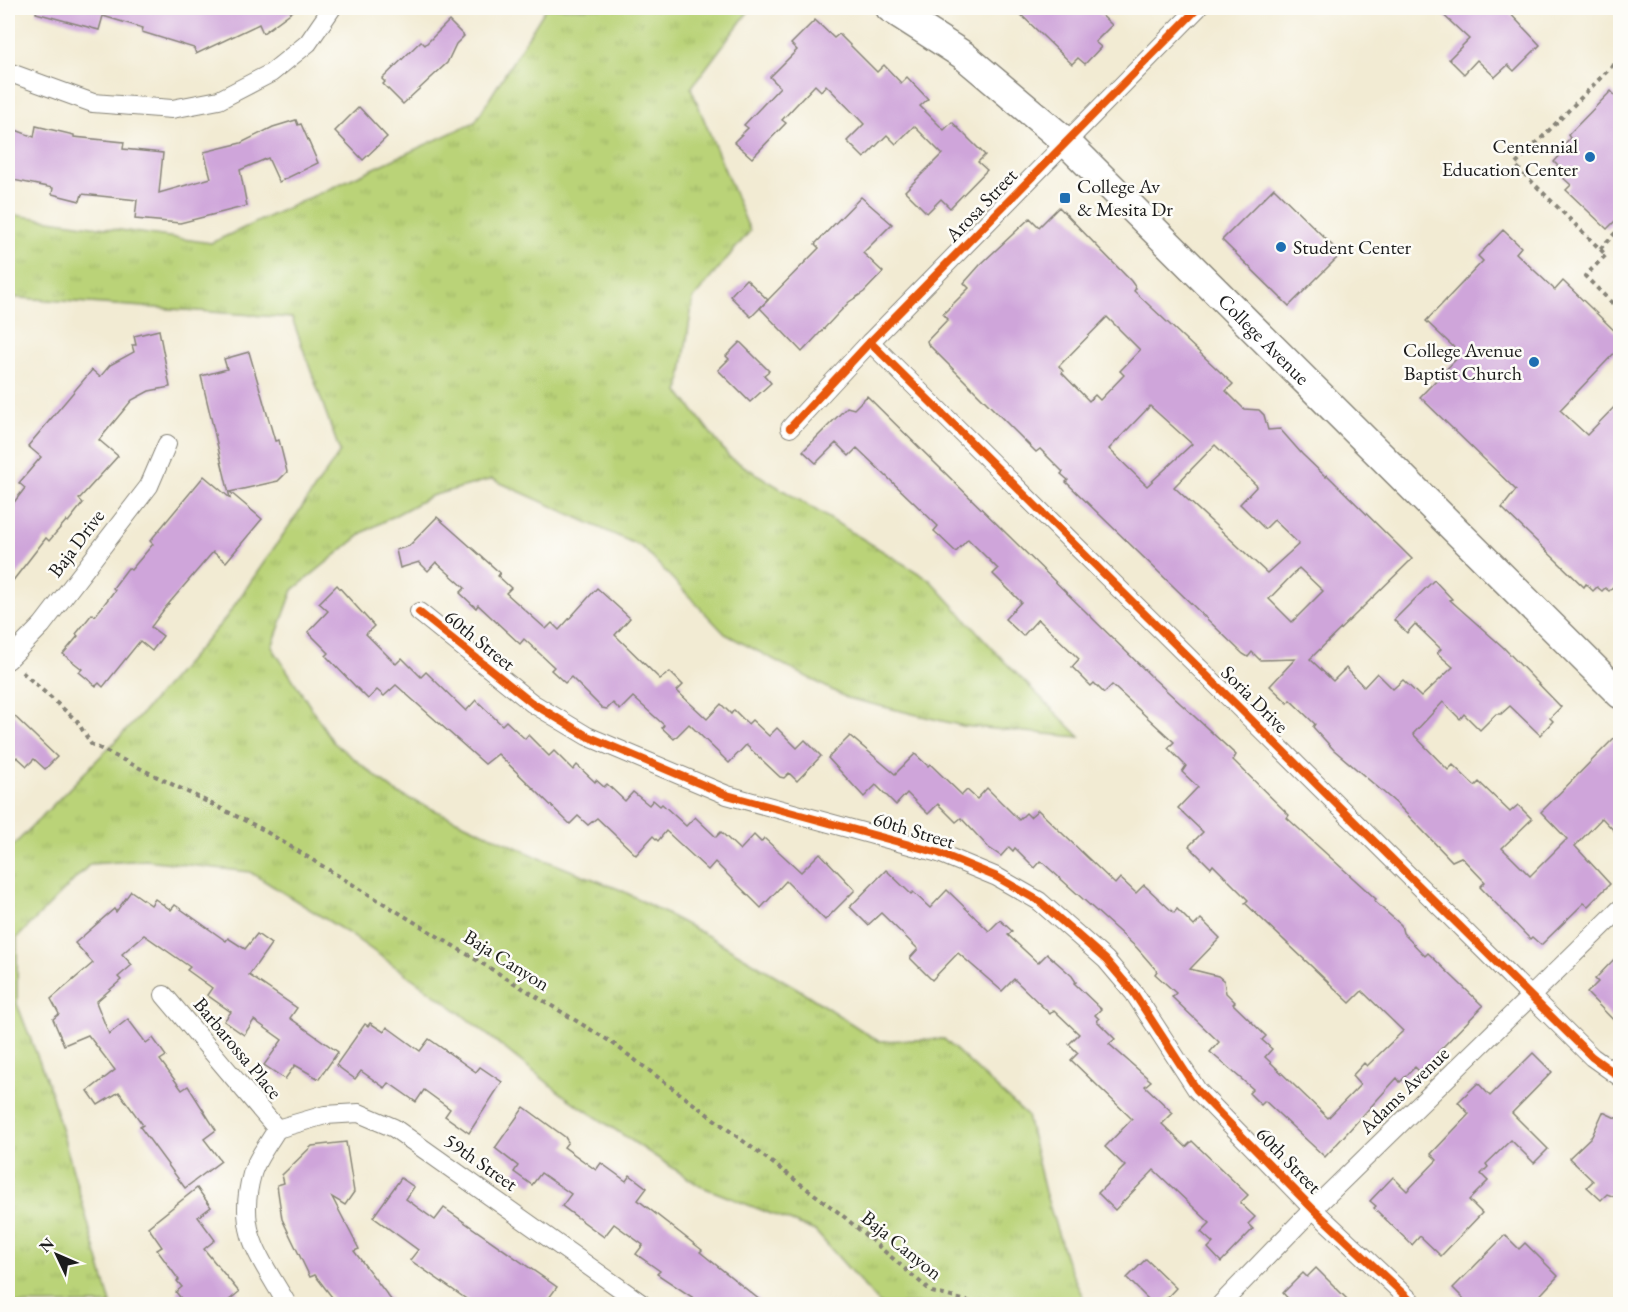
<svg xmlns="http://www.w3.org/2000/svg" width="1628" height="1312" font-family="'EB Garamond',serif">
  <style>
    .grass { fill: url(#grass-tufts); stroke: #6b784a; stroke-width: 1.5 }
    .building { fill: #cfa5da; fill-rule: evenodd }
    .lines { fill: none; stroke-linecap: round; stroke-linejoin: round }
    .minor-casing { stroke: #878478; stroke-width: 20 }
    .primary-casing { stroke: #878478; stroke-width: 31 }
    .path { stroke: #878478; stroke-width: 4; stroke-dasharray: 4.5 4.5; stroke-linecap: butt }
    .minor { stroke: #fff; stroke-width: 18 }
    .primary { stroke: #fff; stroke-width: 28 }
    .cycleway-casing { stroke: #fdfcf7; stroke-width: 11 }
    .cycleway { stroke: #e8590c; stroke-width: 8 }
    .poi-dot { fill: #1f6fb2; stroke: #fdfcf7; stroke-width: 2 }
    .labels { text-anchor: middle; dominant-baseline: central; stroke-width: 5; stroke-linejoin: round; paint-order: stroke }
    .poi-label { font-size: 20px; fill: #1c1c1c; stroke: #fdfcf7; text-anchor: end }
    .street-label { font-size: 20px; fill: #1c1c1c; stroke: #fdfcf7 }
  </style>
  <defs>
    <pattern id="grass-tufts" width="24" height="20" patternUnits="userSpaceOnUse" patternTransform="scale(1.5)"><rect width="24" height="20" fill="#bad378"/><path d="M3 7l-1-3M5 7V3M7 7l1-3M15 17l-1-3M17 17v-4M19 17l1-3" fill="none" stroke="#9fb567"/></pattern>
  </defs>
  <rect width="100%" height="100%" fill="#fdfcf7"/>
  <filter id="ink" filterUnits="userSpaceOnUse"><feTurbulence type="fractalNoise" baseFrequency=".0167" numOctaves="2"/><feDisplacementMap in="SourceGraphic" scale="12" xChannelSelector="R" yChannelSelector="G"/><feConvolveMatrix kernelMatrix="1 2 1 2 8 2 1 2 1" color-interpolation-filters="sRGB"/></filter>
  <filter id="wash" filterUnits="userSpaceOnUse"><feTurbulence type="fractalNoise" baseFrequency=".008" numOctaves="4" result="noise"/><feDisplacementMap in="SourceGraphic" scale="24" xChannelSelector="R" yChannelSelector="G"/><feGaussianBlur stdDeviation="1.35" result="paint"/><feColorMatrix in="noise" values="0 0 0 0 0 0 0 0 0 0 0 0 0 0 0 0 0 1.4 0 .05"/><feComposite in="paint" operator="in"/></filter>
  <g filter="url(#wash)">
    <rect width="100%" height="100%" fill="#f2ebd3"/>
    <polygon class="grass" points="546,8 751,8 691,88 750,231 693,299 679,392 729,457 930,580 1004,661 1080,737 963,726 847,698 725,634 642,547 492,479 431,496 364,532 293,590 272,647 333,742 397,793 542,859 621,890 710,937 800,990 878,1041 944,1039 1027,1116 1045,1192 1067,1262 1086,1304 880,1304 815,1231 700,1186 567,1098 451,1006 348,933 250,872 146,860 90,864 17,938 17,1004 49,1086 111,1304 8,1304 8,851 137,719 225,619 340,452 292,318 8,297 8,214 211,243 475,122"/>
    <g id="blocks">
      <g class="building">
        <polygon points="37,8 297,8 263,33 259,24 196,54 194,48 142,32 143,28 103,16 99,30 36,13"/>
        <polygon points="1014,8 1094,8 1112,25 1095,42 1101,47 1085,64 1078,58 1072,64"/>
        <polygon points="1436,8 1505,8 1540,45 1514,71 1508,65 1495,77 1477,60 1464,74 1449,59 1469,39"/>
        <polygon points="815,20 834,38 839,34 877,72 884,65 901,83 907,77 928,99 920,106 944,130 952,122 985,155 978,162 987,170 950,208 941,199 927,213 905,191 942,154 914,126 896,144 887,135 864,158 847,141 864,124 826,85 821,91 815,85 782,120 786,123 752,158 734,142 748,128 744,125 780,87 770,77 797,50 791,44"/>
        <polygon points="449,21 464,36 456,44 447,63 403,104 383,84 385,82 382,79 421,41 425,45"/>
        <polygon points="1611,91 1620,101 1620,216 1607,229 1566,190 1571,185 1559,174 1563,171 1554,162 1564,151 1561,148 1570,138 1568,135"/>
        <polygon points="359,107 387,137 363,160 335,131"/>
        <polygon points="296,120 298,125 301,124 318,163 279,182 268,158 240,170 247,206 180,223 135,219 137,200 82,194 80,201 52,194 53,188 8,179 8,127 34,137 36,126 74,135 74,137 124,142 123,149 163,153 159,193 211,178 204,152 241,143 273,127"/>
        <polygon points="1274,188 1341,254 1289,306 1222,240"/>
        <polygon points="861,197 892,224 863,253 883,272 864,292 849,302 802,352 760,308 819,248 815,244"/>
        <path d="M1059,207L1131,281L1136,288L1134,291L1233,384L1226,391L1244,409L1259,410L1264,415L1268,430L1280,429L1302,454L1326,477L1327,475L1412,559L1310,659L1333,681L1346,668L1364,687L1377,673L1393,689L1403,680L1421,697L1453,667L1437,653L1441,649L1415,624L1407,633L1394,620L1434,580L1452,599L1450,600L1503,647L1561,707L1550,718L1553,721L1540,735L1510,706L1501,714H1496L1480,730L1464,714L1460,719L1443,702L1413,734L1448,770L1453,765L1475,786L1479,782L1510,812L1518,805L1532,819L1502,848L1530,876L1567,839L1541,812L1620,732V837L1602,818L1575,846L1610,884L1588,906L1584,903L1541,945L1532,937L1530,939L1480,887L1485,882L1461,857L1452,861L1396,803L1334,750L1313,727L1315,724L1290,700L1288,703L1270,686L1295,659L1260,660L1252,652L1248,657L1243,654L1066,482L1068,480L1061,474L1063,472L1040,449L1036,452L928,344L927,341L948,319L943,314L969,288L964,283L980,265L1030,218L1039,227ZM1107,317L1140,350L1120,371L1124,375L1100,400L1095,395L1089,401L1062,373L1063,371L1059,366ZM1150,406L1192,444L1147,486L1109,449ZM1215,445L1257,486L1240,504L1265,529L1274,520L1299,544L1267,573L1174,487ZM1299,568L1323,591L1292,622L1269,599Z"/>
        <polygon points="1503,230 1521,247 1516,253 1555,290 1563,281 1620,336 1620,347 1560,410 1587,435 1620,401 1620,579 1609,591 1605,588 1602,591 1597,587 1593,591 1586,584 1584,587 1502,508 1516,490 1420,397 1461,354 1426,321 1483,261 1478,256"/>
        <polygon points="746,279 768,300 751,317 730,296"/>
        <polygon points="159,330 170,387 149,391 132,400 99,440 118,456 79,499 83,503 68,522 66,521 49,541 46,538 8,587 8,510 25,488 19,483 41,457 28,446 92,370 100,377 110,365 134,352 132,345 136,345 134,336"/>
        <polygon points="740,342 769,371 764,375 771,383 750,402 718,370 729,359 726,356"/>
        <polygon points="249,352 275,441 279,440 287,472 278,481 230,492 262,519 226,562 213,552 165,608 151,627 163,636 152,651 140,641 103,687 99,683 96,686 79,672 82,669 63,654 78,636 76,634 92,614 95,616 115,590 113,588 128,568 131,570 153,544 150,541 204,476 230,498 201,376 227,369 224,359"/>
        <polygon points="867,396 1154,679 1236,755 1233,760 1289,815 1287,818 1376,899 1374,901 1401,925 1403,933 1425,956 1428,953 1483,1006 1435,1055 1438,1058 1422,1074 1415,1067 1400,1082 1397,1078 1325,1157 1265,1101 1261,1105 1249,1093 1253,1089 1210,1052 1219,1042 1172,997 1176,993 1155,974 1157,971 1137,948 1041,861 1035,868 1015,848 1013,851 1009,847 1001,856 989,848 961,818 956,822 938,804 928,814 907,793 896,805 876,785 864,797 828,758 850,736 895,774 915,754 928,766 930,764 962,795 967,790 977,799 987,788 1019,820 1026,813 1030,817 1038,810 1115,884 1120,878 1136,893 1144,885 1174,913 1177,909 1194,926 1201,919 1220,938 1190,969 1218,976 1224,981 1226,993 1235,1002 1233,1004 1266,1036 1262,1040 1272,1049 1265,1057 1328,1118 1360,1085 1352,1076 1364,1063 1367,1066 1403,1031 1362,991 1350,1003 1245,903 1248,900 1213,865 1211,868 1189,846 1203,832 1178,808 1198,787 1182,772 1186,766 1168,748 1174,742 1112,685 1104,693 1094,683 1091,686 1072,667 1079,659 1038,619 1023,636 1005,619 1021,602 993,574 998,569 968,539 956,552 934,531 938,526 857,448 849,456 836,443 816,463 803,451 847,407 854,409"/>
        <polygon points="437,517 500,573 498,576 511,588 506,593 546,629 552,623 559,630 597,588 630,618 615,635 660,679 670,672 683,685 677,691 707,719 721,704 731,714 734,710 748,724 752,720 769,736 777,728 797,748 805,740 821,756 797,781 789,773 784,778 780,777 746,745 729,763 689,724 674,739 662,728 664,725 633,697 620,710 613,703 607,709 602,708 571,677 565,683 551,670 554,667 524,639 520,644 478,605 476,608 460,593 465,588 436,562 428,571 419,562 400,568 396,550 409,546"/>
        <polygon points="337,585 374,626 366,634 396,664 402,658 421,677 426,672 466,711 476,700 502,725 506,721 525,739 528,735 549,756 554,751 573,770 577,765 595,782 596,780 604,787 607,784 625,801 633,792 649,805 653,800 660,806 662,804 686,826 695,817 716,837 721,832 740,850 754,835 761,842 764,838 801,872 820,853 855,890 825,920 786,881 761,908 715,862 708,870 666,831 658,841 653,836 636,855 597,818 588,825 578,816 570,824 498,754 485,764 396,685 384,696 377,690 368,699 356,687 326,656 329,653 308,632 328,611 319,603"/>
        <polygon points="8,710 57,757 45,769 34,759 27,766 17,757 8,766"/>
        <polygon points="886,870 911,894 913,892 930,908 947,890 989,931 1000,920 1012,931 1008,935 1038,963 1047,954 1072,976 1076,982 1074,983 1101,1009 1095,1015 1099,1019 1097,1021 1115,1039 1109,1044 1151,1081 1145,1086 1173,1113 1162,1124 1186,1147 1192,1141 1248,1195 1240,1203 1255,1217 1248,1224 1253,1229 1221,1262 1208,1248 1213,1243 1201,1232 1210,1223 1154,1170 1115,1210 1098,1193 1125,1166 1105,1147 1132,1119 1071,1060 1078,1053 1069,1044 1079,1034 1054,1010 1050,1014 1014,979 1002,991 958,953 932,980 910,958 918,949 881,913 868,925 850,907"/>
        <polygon points="131,891 151,905 155,899 171,910 175,905 226,941 228,938 245,949 257,934 271,944 249,975 297,1008 290,1018 338,1052 319,1079 295,1065 285,1079 264,1065 282,1040 254,1020 244,1035 224,1021 231,1012 207,995 212,988 187,970 190,967 144,935 122,954 132,965 118,977 121,980 96,1002 109,1034 128,1019 146,1043 153,1038 166,1056 160,1060 182,1090 188,1086 216,1130 204,1139 221,1161 185,1188 140,1127 143,1125 119,1092 98,1105 88,1091 115,1070 88,1035 64,1045 53,1019 59,1014 51,999 93,963 75,943 114,909 116,912"/>
        <polygon points="1620,953 1620,1027 1587,993 1598,982 1595,979"/>
        <polygon points="370,1023 384,1032 387,1027 420,1051 429,1039 476,1072 480,1067 502,1082 469,1133 445,1116 450,1109 424,1090 416,1102 389,1083 385,1088 361,1071 355,1079 336,1065 365,1024 368,1026"/>
        <polygon points="1533,1053 1552,1072 1512,1113 1548,1149 1534,1163 1511,1140 1486,1164 1488,1167 1481,1174 1488,1181 1469,1200 1482,1213 1441,1256 1420,1236 1412,1245 1374,1208 1376,1206 1370,1201 1393,1177 1407,1191 1437,1160 1431,1154 1469,1114 1458,1102 1478,1083 1490,1096"/>
        <polygon points="524,1107 565,1137 568,1142 564,1147 596,1170 601,1163 626,1181 630,1175 647,1188 638,1200 702,1250 700,1252 766,1305 704,1305 657,1274 660,1271 636,1254 643,1245 614,1224 604,1237 562,1206 571,1194 541,1173 532,1185 514,1172 518,1166 495,1148"/>
        <polygon points="1603,1112 1620,1120 1620,1199 1607,1194 1601,1200 1587,1187 1593,1181 1569,1158 1592,1136"/>
        <polygon points="346,1142 354,1192 345,1205 332,1197 359,1249 354,1251 395,1305 338,1305 315,1275 310,1277 282,1219 277,1185 284,1183 282,1175 312,1146"/>
        <polygon points="401,1178 414,1187 406,1199 435,1220 444,1208 557,1287 544,1305 475,1305 410,1260 418,1250 373,1217"/>
        <polygon points="197,1188 211,1207 198,1217 215,1240 204,1249 239,1292 223,1305 186,1305 176,1292 182,1287 177,1281 179,1280 157,1250 162,1247 148,1227"/>
        <polygon points="1505,1235 1519,1249 1525,1243 1558,1276 1531,1305 1470,1305 1453,1288"/>
        <polygon points="1146,1259 1176,1288 1160,1305 1154,1305 1127,1278"/>
        <polygon points="1316,1268 1353,1305 1294,1305 1283,1293 1303,1273 1307,1277"/>
      </g>
    </g>
  </g>
  <g filter="url(#ink)">
    <use href="#blocks" fill-opacity="0" stroke="#878478" stroke-width="1.5"/>
    <g class="lines">
      <defs>
        <g id="minor">
          <polyline points="8,72 93,103 172,109 219,100 271,73 308,43 332,8"/>
          <polyline points="870,342 1592,1057 1620,1077"/>
          <polyline points="790,428 870,342 1198,8"/>
          <polyline points="419,612 532,703 587,736 727,795 939,853 997,877 1039,901 1106,960 1134,993 1197,1090 1313,1209 1414,1304"/>
          <polyline points="8,660 42,625 149,486 167,444"/>
          <polyline points="164,995 277,1129"/>
          <polyline points="277,1129 325,1115 359,1113 394,1128 642,1304"/>
          <path d="M277,1129C269,1143 256,1159 252,1174C236,1232 260,1257 287,1304"/>
          <polyline points="1221,1304 1313,1209 1620,909"/>
        </g>
        <g id="primary">
          <path id="s1" d="M890,8L963,55L1065,141L1620,694"/>
        </g>
      </defs>
      <use href="#minor" class="minor-casing"/>
      <use href="#primary" class="primary-casing"/>
      <g class="path">
        <polyline points="1620,58 1515,165 1606,255 1585,276 1620,311"/>
        <polyline points="1600,249 1620,228"/>
        <polyline points="22,672 77,721 91,744 260,828 611,1042 842,1215 932,1292 979,1304"/>
      </g>
      <use href="#minor" class="minor"/>
      <use href="#primary" class="primary"/>
      <defs>
        <g id="cycleway">
          <polyline points="870,342 1592,1057 1620,1077"/>
          <polyline points="790,428 870,342 1198,8"/>
          <polyline points="419,612 532,703 587,736 727,795 939,853 997,877 1039,901 1106,960 1134,993 1197,1090 1313,1209 1414,1304"/>
        </g>
      </defs>
      <use href="#cycleway" class="cycleway-casing"/>
      <use href="#cycleway" class="cycleway"/>
    </g>
  </g>
  <g class="poi-dot">
    <circle cx="1590" cy="157" r="6"/>
    <rect x="1059" y="192" width="12" height="12" rx="3"/>
    <circle cx="1281" cy="247" r="6"/>
    <circle cx="1534" cy="362" r="6"/>
  </g>
  <g class="labels">
    <g class="poi-label">
      <text x="1578" y="146">Centennial<tspan x="1578" dy="23">Education Center</tspan></text>
      <text x="1077" y="186" text-anchor="start">College Av<tspan x="1077" dy="23">&amp; Mesita Dr</tspan></text>
      <text x="1293" y="247" text-anchor="start">Student Center</text>
      <text x="1522" y="350">College Avenue<tspan x="1522" dy="23">Baptist Church</tspan></text>
    </g>
    <g class="street-label">
      <text transform="translate(981 205) rotate(-46)">Arosa Street</text>
      <text stroke="none"><textPath href="#s1" startOffset="501">College Avenue</textPath></text>
      <text transform="translate(76 543) rotate(-53)">Baja Drive</text>
      <text transform="translate(480 640) rotate(39)">60th Street</text>
      <text transform="translate(1255 699) rotate(45)">Soria Drive</text>
      <text transform="translate(914 830) rotate(17)">60th Street</text>
      <text transform="translate(507 960) rotate(32)">Baja Canyon</text>
      <text transform="translate(238 1048) rotate(50)">Barbarossa Place</text>
      <text transform="translate(1404 1090) rotate(-44)">Adams Avenue</text>
      <text transform="translate(1289 1160) rotate(46)">60th Street</text>
      <text transform="translate(481 1162) rotate(35)">59th Street</text>
      <text transform="translate(902 1245) rotate(39)">Baja Canyon</text>
    </g>
  </g>
  <rect width="1628" height="1312" fill="none" stroke="#fdfcf7" stroke-width="30"/>
  <g transform="translate(57 1255) rotate(314)" stroke="#fdfcf7" stroke-width="4.5" paint-order="stroke">
  <path d="M0-4.5L10 22L0 15L-10 22Z" fill="#1c1c1c"/>
  <text y="-9" font-size="16" font-weight="bold" text-anchor="middle" fill="#1c1c1c">N</text>
  </g>
</svg>
